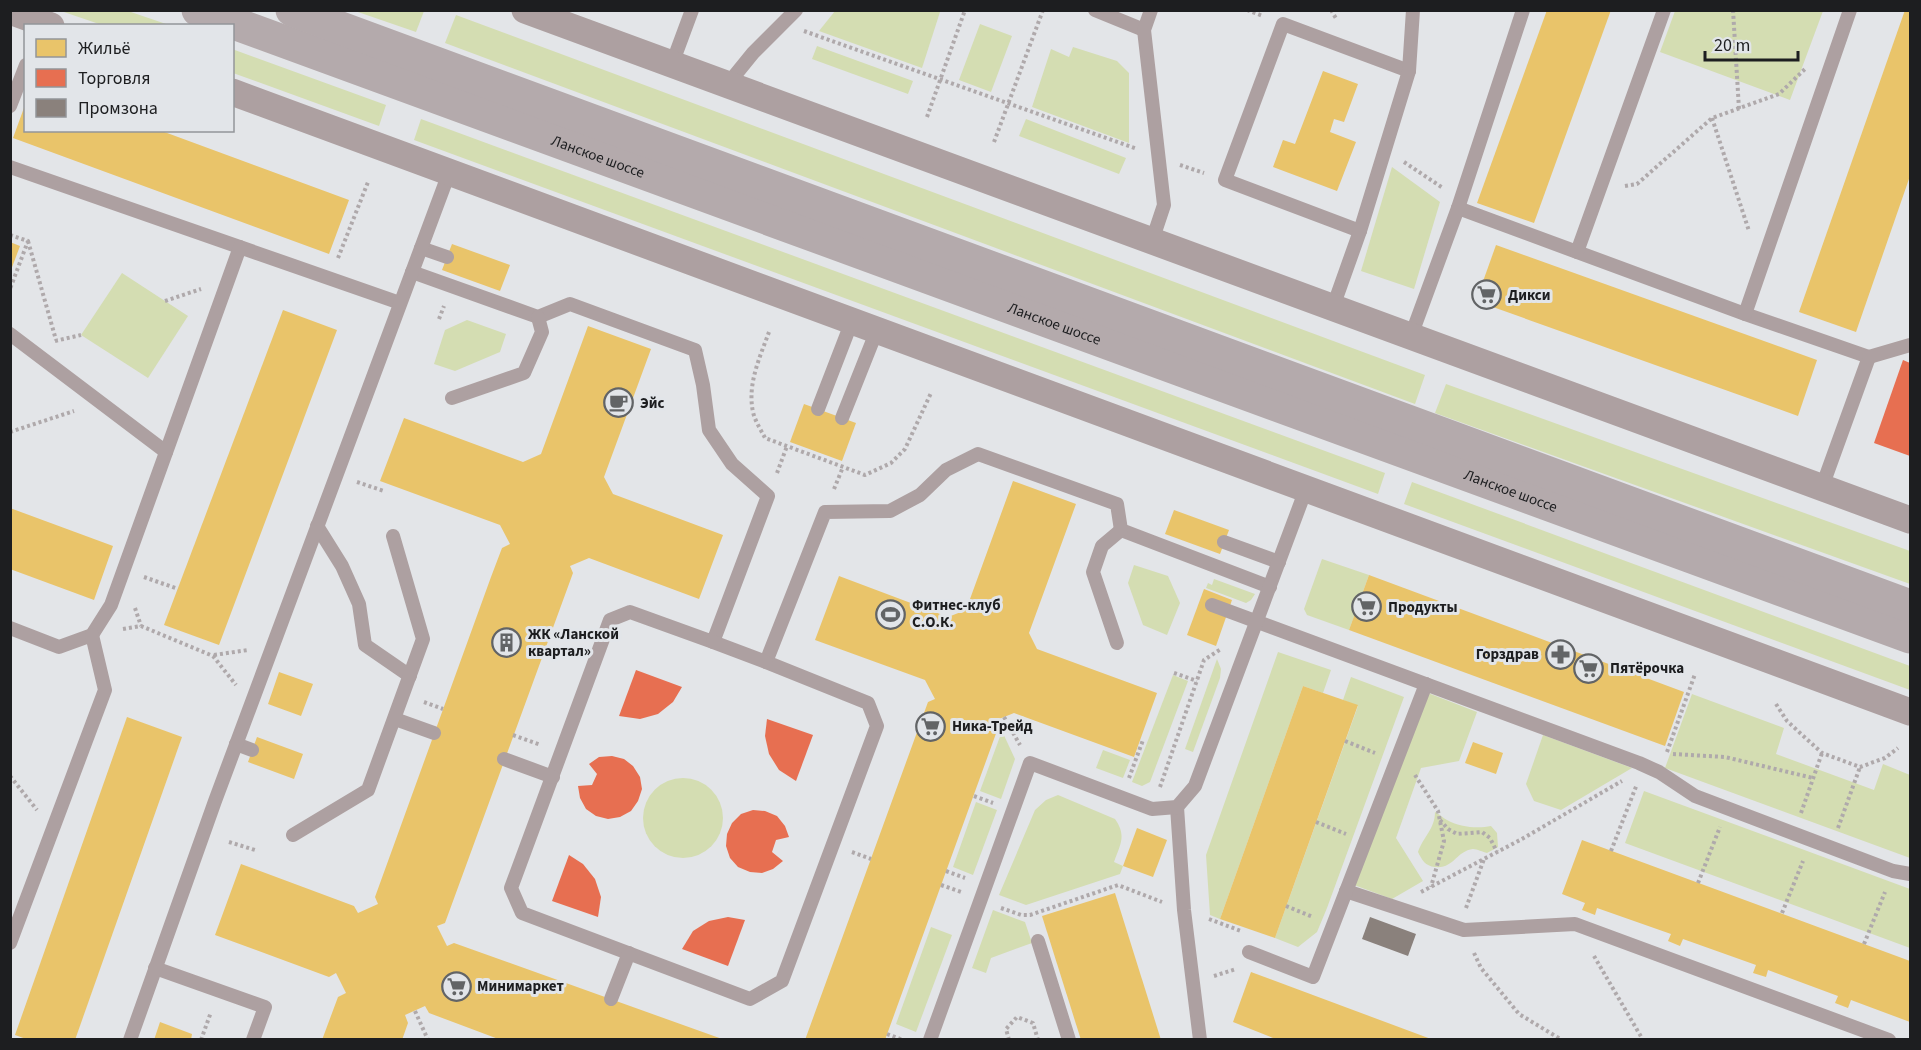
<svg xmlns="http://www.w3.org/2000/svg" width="1921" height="1050" font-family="'Source Sans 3',sans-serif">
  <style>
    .green { fill: #d4ddb2 }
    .homes { fill: #e9c46a }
    .shops { fill: #e76f51 }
    .industry { fill: #8a817c }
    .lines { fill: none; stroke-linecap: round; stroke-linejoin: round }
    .path { stroke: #afa9ab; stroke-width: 4; stroke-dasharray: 3 3; stroke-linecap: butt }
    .lane { stroke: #ada0a1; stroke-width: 14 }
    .street { stroke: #ada0a1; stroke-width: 27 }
    .secondary { stroke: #b4aaac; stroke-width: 33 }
    .labels { text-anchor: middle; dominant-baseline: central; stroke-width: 6; stroke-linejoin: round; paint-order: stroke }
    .street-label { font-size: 15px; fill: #1d1e20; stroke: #e2e5e9 }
    .poi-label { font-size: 15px; font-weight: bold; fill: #1d1e20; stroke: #e2e5e9; text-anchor: start }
  </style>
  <rect width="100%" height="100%" fill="#e3e5e8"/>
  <g class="green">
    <polygon points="938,10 940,12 922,68 819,31 835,11"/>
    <polygon points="61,11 128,11 169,25 102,25"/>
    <polygon points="355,11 424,11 416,32"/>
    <polygon points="1675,11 1675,10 1823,11 1790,100 1660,52"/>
    <polygon points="456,15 1425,375 1415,404 445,43"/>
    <polygon points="980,24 1012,36 991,92 959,80"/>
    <polygon points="817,46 913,81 908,94 812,59"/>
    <polygon points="1073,47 1117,61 1129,73 1129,143 1032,107 1051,49 1069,57"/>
    <polygon points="232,49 386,105 379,126 233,73"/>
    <polygon points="421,119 1385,473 1378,494 414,140"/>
    <polygon points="1026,119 1126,158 1119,174 1019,136"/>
    <polygon points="1392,167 1440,202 1414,289 1361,271"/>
    <polygon points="122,273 188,316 148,378 81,335"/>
    <polygon points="467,320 506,334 500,352 455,371 434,364 445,330"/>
    <polygon points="1446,384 1910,551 1910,584 1435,413"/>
    <polygon points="1412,482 1910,666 1910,690 1404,504"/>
    <polygon points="1322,559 1369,575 1349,630 1307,615 1304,609"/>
    <polygon points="1134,565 1168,576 1180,603 1167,635 1143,625 1128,583"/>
    <polygon points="1214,579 1255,594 1251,600 1246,603 1206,588 1208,583 1212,585"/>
    <polygon points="1278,652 1331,670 1323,693 1303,686 1220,919 1210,915 1206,855"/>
    <polygon points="1217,659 1221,669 1220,678 1193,752 1185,749"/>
    <polygon points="1173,675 1188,681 1150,782 1142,786 1132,782"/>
    <polygon points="1351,677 1404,697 1327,908 1317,932 1298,947 1275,938 1358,706 1343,700"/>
    <polygon points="1428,693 1477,712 1459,761 1421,768 1396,838 1423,881 1392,899 1354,885"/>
    <polygon points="1692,694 1784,728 1776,754 1874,790 1883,764 1910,775 1910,858 1665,768"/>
    <polygon points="1002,731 1015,759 1001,799 980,791"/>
    <polygon points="1543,735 1632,768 1561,810 1534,801 1526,784"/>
    <polygon points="1103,750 1130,760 1123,778 1096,768"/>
    <circle cx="683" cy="818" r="40"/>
    <polygon points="1644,791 1910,889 1910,948 1625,843"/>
    <path d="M1058,795L1115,819C1127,836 1120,845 1114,862L1123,866L1120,874L1026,905L999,895L1035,810L1046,800Z"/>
    <polygon points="976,802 997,810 973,875 953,867"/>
    <path d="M1435,812C1439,814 1443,818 1447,820C1459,827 1478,829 1491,826L1497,833L1498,847L1487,853C1483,852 1477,849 1473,849C1456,851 1454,869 1435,867C1425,866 1422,860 1418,852C1423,837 1435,829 1435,812Z"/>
    <polygon points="993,910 1025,922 1032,943 991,958 986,973 972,968"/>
    <polygon points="931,927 952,935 916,1032 896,1024"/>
  </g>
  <g class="homes">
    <polygon points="1547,10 1611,10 1534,223 1477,203"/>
    <polygon points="1905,10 1910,10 1910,176 1856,332 1799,312"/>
    <polygon points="1323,71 1358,84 1344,122 1334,119 1330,132 1356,142 1337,191 1273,167 1283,140 1295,144"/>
    <polygon points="25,105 26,130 159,130 349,200 329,254 13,138"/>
    <polygon points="10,242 20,246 11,270 10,270"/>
    <polygon points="452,244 510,265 500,291 442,270"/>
    <polygon points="1496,245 1817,360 1798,416 1476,301"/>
    <polygon points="283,310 337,330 219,645 164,625"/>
    <polygon points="588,326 651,349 604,477 613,494 723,535 699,599 589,558 570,566 573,573 445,923 437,926 447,946 454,943 725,1040 501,1040 429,1013 425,1006 405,1015 408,1023 402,1040 322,1040 338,997 346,993 336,973 329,977 215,935 241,864 354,906 358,913 378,904 375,897 491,577 502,548 510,544 500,525 380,481 404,418 523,462 541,454"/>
    <polygon points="804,404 856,423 842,461 790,442"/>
    <polygon points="1013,481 1076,504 1029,633 1037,649 1157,693 1134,757 1014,713 994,721 993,726 998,728 885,1040 805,1040 928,702 935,699 925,680 815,640 839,576 948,617 966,610"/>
    <polygon points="10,508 113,546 94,600 10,569"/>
    <polygon points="1174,510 1229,530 1220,554 1165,534"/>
    <polygon points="1369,575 1684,692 1665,746 1349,630"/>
    <polygon points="1204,589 1232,600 1216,646 1187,635"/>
    <polygon points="279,672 313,684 301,716 268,704"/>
    <polygon points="1303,686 1358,705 1275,938 1220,919"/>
    <polygon points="127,717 182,737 75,1040 29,1040 15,1035"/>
    <polygon points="257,737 303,754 294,779 248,762"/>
    <polygon points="1473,742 1503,753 1496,774 1465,763"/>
    <polygon points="1137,828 1167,840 1153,877 1123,866"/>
    <polygon points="1582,840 1910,961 1910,1022 1851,1000 1848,1008 1835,1003 1838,996 1768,970 1766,977 1753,973 1756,965 1683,939 1680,946 1668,941 1671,934 1597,908 1595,915 1582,910 1585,903 1562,894"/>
    <polygon points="1115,893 1161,1040 1081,1040 1042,916"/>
    <polygon points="1251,972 1431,1039 1431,1040 1278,1040 1233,1022"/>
    <polygon points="160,1022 192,1034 191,1040 154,1040"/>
  </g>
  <g class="shops">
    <polygon points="1903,360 1910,363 1910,456 1874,443"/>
    <polygon points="636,670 682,687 673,702 658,714 640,719 619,716"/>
    <polygon points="767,719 813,735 796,781 779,770 769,754 765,736"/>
    <polygon points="612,756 624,759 633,766 640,777 642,789 638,801 631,811 620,817 608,819 596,816 586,809 580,798 578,786 592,785 597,774 589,764 599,757"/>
    <polygon points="753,810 765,811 777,816 785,826 789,837 776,840 772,852 783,861 773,869 762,873 750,872 738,867 730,858 726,846 727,834 732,823 741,814"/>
    <polygon points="569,855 583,864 595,879 601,897 598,917 552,901"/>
    <polygon points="728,917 745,920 728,966 682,949 693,931 709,921"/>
  </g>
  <polygon class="industry" points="1370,917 1416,934 1408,956 1362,939"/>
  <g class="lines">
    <g class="path">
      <polyline points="1247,10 1263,16"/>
      <polyline points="1331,10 1337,20"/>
      <polyline points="1733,10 1739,109"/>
      <polyline points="804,31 1137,149"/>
      <polyline points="927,117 965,10"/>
      <polyline points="1712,118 1749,231"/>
      <polyline points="994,142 1043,10"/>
      <polyline points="1404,162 1443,188"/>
      <polyline points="1180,165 1204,173"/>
      <polyline points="1625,186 1637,184 1712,118 1779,94 1806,68"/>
      <polyline points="10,235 28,241 10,289"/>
      <polyline points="28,241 56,340"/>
      <polyline points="338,258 368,182"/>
      <polyline points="165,301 201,289"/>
      <polyline points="439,319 444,306"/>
      <path d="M769,332C760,357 747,384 753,412C755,421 761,430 765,438L865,475L891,463L905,449L931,393"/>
      <polyline points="55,341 81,335"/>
      <polyline points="10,432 74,411"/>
      <polyline points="777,473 787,446"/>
      <polyline points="357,482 384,491"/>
      <polyline points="834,489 843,467"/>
      <polyline points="144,577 178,589"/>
      <polyline points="135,608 141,626"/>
      <polyline points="123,629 141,626 213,656 236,685"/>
      <polyline points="214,655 248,650"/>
      <polyline points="1174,673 1197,681"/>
      <polyline points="424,702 443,709"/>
      <polyline points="1776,704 1787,721 1822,753 1860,767 1885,758 1898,748"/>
      <polyline points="1004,717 1020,745"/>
      <polyline points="513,735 541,745"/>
      <polyline points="1345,741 1375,753"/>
      <polyline points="1667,752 1695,674"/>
      <polyline points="1673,754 1725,757 1813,778"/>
      <polyline points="1415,775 1438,811 1444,841 1431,887"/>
      <polyline points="10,776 37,810"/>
      <polyline points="1129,778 1143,740"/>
      <polyline points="1160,787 1204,660 1221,649"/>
      <polyline points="974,796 993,803"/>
      <polyline points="1801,813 1822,753"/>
      <polyline points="1440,820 1448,829 1457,834 1482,832 1490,838 1497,852"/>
      <polyline points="1316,822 1346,834"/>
      <polyline points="1838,828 1860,767"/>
      <polyline points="229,842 255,850"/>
      <polyline points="1611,851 1637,784"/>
      <polyline points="852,852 871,859"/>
      <polyline points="946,871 965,878"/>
      <polyline points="1698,883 1720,827"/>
      <polyline points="941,885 961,892"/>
      <polyline points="1421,892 1520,840 1622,781"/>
      <polyline points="1286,906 1313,917"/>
      <polyline points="1001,908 1021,915 1030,915 1118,885 1162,902"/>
      <polyline points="1466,908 1484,859"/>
      <polyline points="1782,913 1803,861"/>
      <polyline points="1209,919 1241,931"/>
      <polyline points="1864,944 1885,892"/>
      <polyline points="1474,953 1481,968 1519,1014 1562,1040"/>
      <polyline points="1594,956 1643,1040"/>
      <polyline points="1214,976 1236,969"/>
      <polyline points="415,1011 428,1040"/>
      <polyline points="887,1034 903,1040"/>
      <polyline points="201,1040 211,1012"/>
      <polyline points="1009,1040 1006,1029 1017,1017 1033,1023 1038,1040"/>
    </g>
    <g class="lane">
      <polyline points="1095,10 1144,30"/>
      <polyline points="1151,10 1144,30 1164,205 1152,241"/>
      <polyline points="672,64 692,10"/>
      <polyline points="727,85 753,53 796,10"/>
      <polyline points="10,106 26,65"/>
      <polyline points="10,167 400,303"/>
      <polyline points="1458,208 1745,314 1869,357 1822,487"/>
      <polyline points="1360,231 1225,180 1283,24 1409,71"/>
      <polyline points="421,248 447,257"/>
      <polyline points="1577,252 1664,10"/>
      <polyline points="412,272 538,317 570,304 695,350 703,385 709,430 732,464 768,496 713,642 630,612 610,620 511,888 522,913 750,999 782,981 877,726 868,703 766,662 825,512 890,511 920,495 946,470 978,454 1117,504 1121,530 1270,587"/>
      <polyline points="1333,307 1360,231 1409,71 1413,10"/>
      <polyline points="1745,314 1850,10"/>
      <polyline points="10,334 166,452"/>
      <polyline points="1411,336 1458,208 1523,10"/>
      <polyline points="1869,357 1910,345"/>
      <polyline points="452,398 524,373 542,332 538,317"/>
      <polyline points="818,409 852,321"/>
      <polyline points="842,418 877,330"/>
      <polyline points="317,526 342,566 359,604 365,645 410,676"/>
      <polyline points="1224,542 1279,562"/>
      <polyline points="1212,605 1639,763 1659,772 1695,796 1893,871 1910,874"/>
      <polyline points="10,628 59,647 92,635 111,605 240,247"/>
      <polyline points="713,642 766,662"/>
      <polyline points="1117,643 1093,572 1102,546 1121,530"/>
      <polyline points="395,719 434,733"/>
      <polyline points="236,744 252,750"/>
      <polyline points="504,759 553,777"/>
      <polyline points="1177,807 1184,910 1200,1040"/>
      <polyline points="293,835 368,790 423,639 393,536"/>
      <polyline points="1346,891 1464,930 1575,924 1889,1040"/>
      <polyline points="1038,941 1069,1040"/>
      <polyline points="10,943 105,690 92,635"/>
      <polyline points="1249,952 1313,977 1426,684"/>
      <polyline points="155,968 265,1007 253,1040"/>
      <polyline points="611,999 629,953"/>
      <polyline points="130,1040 215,801 449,173"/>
      <polyline points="930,1040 1030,763 1152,809 1177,807 1195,786 1306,489"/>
    </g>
    <g class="street">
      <polyline points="525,10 1910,520"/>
      <polyline points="10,11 51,26"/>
      <polyline points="232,92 1910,712"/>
    </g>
    <g class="secondary">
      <path id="s1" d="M198,10L1910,637"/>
      <polyline points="292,10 1910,606"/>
    </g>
  </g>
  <defs>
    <symbol id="supermarket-ring" viewBox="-11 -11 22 22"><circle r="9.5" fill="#e2e5e9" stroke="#626466" stroke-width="1.5"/><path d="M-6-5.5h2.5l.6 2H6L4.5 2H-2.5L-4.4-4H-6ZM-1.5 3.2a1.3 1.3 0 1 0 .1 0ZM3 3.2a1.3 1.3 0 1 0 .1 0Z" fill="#626466"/></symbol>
    <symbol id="cafe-ring" viewBox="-11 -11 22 22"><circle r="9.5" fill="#e2e5e9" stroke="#626466" stroke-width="1.5"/><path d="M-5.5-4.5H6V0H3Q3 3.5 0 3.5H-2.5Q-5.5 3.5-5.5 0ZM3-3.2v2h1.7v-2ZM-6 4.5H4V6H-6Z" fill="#626466"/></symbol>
    <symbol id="stadium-ring" viewBox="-11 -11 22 22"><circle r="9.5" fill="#e2e5e9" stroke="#626466" stroke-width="1.5"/><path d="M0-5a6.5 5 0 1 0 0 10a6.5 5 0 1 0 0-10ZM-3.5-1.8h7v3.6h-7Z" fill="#626466"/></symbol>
    <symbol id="building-ring" viewBox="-11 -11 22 22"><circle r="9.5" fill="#e2e5e9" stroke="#626466" stroke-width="1.5"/><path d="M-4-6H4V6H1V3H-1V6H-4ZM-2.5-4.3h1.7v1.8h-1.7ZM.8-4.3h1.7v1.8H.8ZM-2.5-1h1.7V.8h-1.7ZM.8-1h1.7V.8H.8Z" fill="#626466"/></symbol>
    <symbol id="pharmacy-ring" viewBox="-11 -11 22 22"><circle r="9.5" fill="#e2e5e9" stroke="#626466" stroke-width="1.5"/><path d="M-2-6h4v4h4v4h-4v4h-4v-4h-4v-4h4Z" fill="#626466"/></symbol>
  </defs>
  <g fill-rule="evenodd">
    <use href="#supermarket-ring" x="1470" y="278" width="33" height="33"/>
    <use href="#cafe-ring" x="602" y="386" width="33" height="33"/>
    <use href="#supermarket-ring" x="1350" y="590" width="33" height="33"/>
    <use href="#stadium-ring" x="874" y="598" width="33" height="33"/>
    <use href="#building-ring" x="490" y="626" width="33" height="33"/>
    <use href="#pharmacy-ring" x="1544" y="638" width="33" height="33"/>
    <use href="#supermarket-ring" x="1572" y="652" width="33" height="33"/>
    <use href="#supermarket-ring" x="914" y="710" width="33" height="33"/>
    <use href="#supermarket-ring" x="440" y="970" width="33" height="33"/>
  </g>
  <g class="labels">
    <g class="street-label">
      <text stroke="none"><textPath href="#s1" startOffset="426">Ланское шоссе</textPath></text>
      <text stroke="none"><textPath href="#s1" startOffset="912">Ланское шоссе</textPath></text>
      <text stroke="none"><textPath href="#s1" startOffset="1398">Ланское шоссе</textPath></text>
    </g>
    <g class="poi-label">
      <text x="1508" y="295">Дикси</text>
      <text x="640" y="403">Эйс</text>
      <text x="912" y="605">Фитнес-клуб<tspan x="912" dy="17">С.О.К.</tspan></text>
      <text x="1388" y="607">Продукты</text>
      <text x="528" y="634">ЖК «Ланской<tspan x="528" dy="17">квартал»</tspan></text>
      <text x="1539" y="654" text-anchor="end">Горздрав</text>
      <text x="1610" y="668">Пятёрочка</text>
      <text x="952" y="726">Ника-Трейд</text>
      <text x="477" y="986">Минимаркет</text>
    </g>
  </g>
  <rect width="1921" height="1050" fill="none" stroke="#1d1e20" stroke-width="24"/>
  <rect x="24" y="24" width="210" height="108" fill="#e2e5e9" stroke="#939599" stroke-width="1.5"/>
  <rect x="36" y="39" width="30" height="18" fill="#e9c46a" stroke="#939599" stroke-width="1.5"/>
  <text x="78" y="54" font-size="18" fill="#1d1e20">Жильё</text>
  <rect x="36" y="69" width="30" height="18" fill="#e76f51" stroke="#939599" stroke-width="1.5"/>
  <text x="78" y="84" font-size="18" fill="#1d1e20">Торговля</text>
  <rect x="36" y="99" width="30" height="18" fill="#8a817c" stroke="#939599" stroke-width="1.5"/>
  <text x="78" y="114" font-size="18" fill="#1d1e20">Промзона</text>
  <path d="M1705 51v9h93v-9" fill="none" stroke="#1d1e20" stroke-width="3"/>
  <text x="1714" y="51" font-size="18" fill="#1d1e20" stroke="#e2e5e9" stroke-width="4.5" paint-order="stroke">20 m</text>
</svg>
